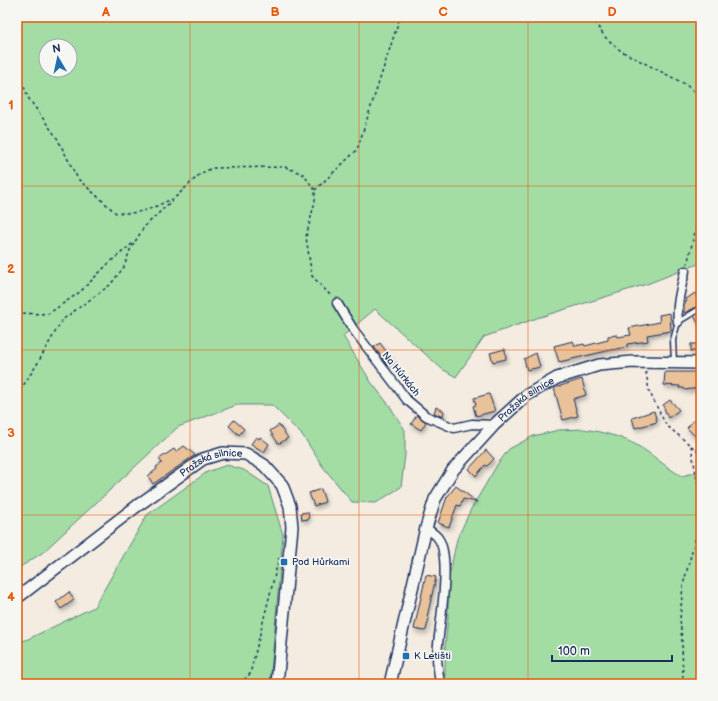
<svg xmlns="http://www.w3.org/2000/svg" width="718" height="701" font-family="'Balsamiq Sans',sans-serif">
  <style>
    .green { fill: #a3dda3; stroke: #5f8680; fill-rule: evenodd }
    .building { fill: #eac29a; stroke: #1b2f5e; filter: url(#shadow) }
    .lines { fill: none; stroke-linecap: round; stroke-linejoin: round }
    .lane-casing { stroke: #1b2f5e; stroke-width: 7 }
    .street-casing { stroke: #1b2f5e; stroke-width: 11 }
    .secondary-casing { stroke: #1b2f5e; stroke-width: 14 }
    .path { stroke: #1b2f5e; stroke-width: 1.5; stroke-dasharray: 3 3; stroke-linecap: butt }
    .lane { stroke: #f6f6f2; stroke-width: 4 }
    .street { stroke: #f6f6f2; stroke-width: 8 }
    .secondary { stroke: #f6f6f2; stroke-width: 11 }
    .grid { fill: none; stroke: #e8590c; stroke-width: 1; stroke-opacity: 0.55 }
    .poi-dot { fill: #1f6fb2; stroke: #f6f6f2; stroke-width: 1.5 }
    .labels { text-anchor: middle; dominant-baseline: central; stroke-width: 3.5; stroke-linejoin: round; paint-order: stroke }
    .street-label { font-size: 10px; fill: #1b2f5e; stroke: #f6f6f2 }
    .poi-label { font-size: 10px; fill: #1b2f5e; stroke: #f6f6f2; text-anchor: start }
    .neatline { fill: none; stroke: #e8590c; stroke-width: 1.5 }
    .grid-label { font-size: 13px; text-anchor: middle; font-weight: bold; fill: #e8590c }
  </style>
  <defs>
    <filter id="shadow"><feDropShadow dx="1.5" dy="3" stdDeviation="2" flood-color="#0004"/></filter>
  </defs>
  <rect width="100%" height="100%" fill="#f4ece0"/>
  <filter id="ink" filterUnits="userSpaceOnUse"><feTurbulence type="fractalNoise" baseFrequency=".025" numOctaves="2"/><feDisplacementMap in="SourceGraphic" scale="8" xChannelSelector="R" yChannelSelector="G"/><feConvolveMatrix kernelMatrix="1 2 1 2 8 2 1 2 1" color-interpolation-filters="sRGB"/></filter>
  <g filter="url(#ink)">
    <g class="green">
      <path d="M17,17H701V263L647,284L537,318L484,337L456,377L442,369L375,309L343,336L371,382L389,405L405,430V455L401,487L376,503L352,502L323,467L303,436L272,405H237L178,427L42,553L17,569ZM46,46H70V70H46Z"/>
      <path d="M583,429C602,432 621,436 638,446C654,455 666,468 682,476L701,471V684H445V647L448,618V581L457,539L471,509L497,465L509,449L533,436L559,430Z"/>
      <polygon points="227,465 244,470 268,486 283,535 270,684 17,684 17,642 26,640 94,607 147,515 207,472"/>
    </g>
    <g class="building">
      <polygon points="695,293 701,305 684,313 684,304 687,301 686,299"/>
      <polygon points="701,312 701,328 694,316"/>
      <polygon points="670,313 671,331 647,335 648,341 627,344 627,347 611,350 559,362 554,346 573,341 575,346 584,344 585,346 608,340 608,336 617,335 618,337 631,335 629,328 660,322 659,315"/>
      <polygon points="380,343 394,362 388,366 374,347"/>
      <rect x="691" y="344" width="10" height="7"/>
      <polygon points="505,349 506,359 493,362 490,353"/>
      <polygon points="536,353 540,367 527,370 524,359"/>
      <polygon points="665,372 699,372 698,388 685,390 684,388 679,388 680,386 664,385"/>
      <polygon points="582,379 586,395 573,399 578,416 563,420 554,388"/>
      <polygon points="489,394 495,411 476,416 473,406 476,405 474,398"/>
      <polygon points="670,400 679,410 668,418 663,405"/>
      <polygon points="436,407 444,411 443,417 434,413"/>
      <polygon points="654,411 657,422 635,428 632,418"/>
      <polygon points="417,415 426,422 421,430 411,424"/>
      <polygon points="234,420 244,429 239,435 229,426"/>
      <polygon points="694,420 701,426 701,430 695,436 687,428"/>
      <polygon points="279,425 288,438 280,443 278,443 270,431"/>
      <polygon points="256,437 259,439 260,437 269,444 264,452 251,444"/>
      <polygon points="184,446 195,455 153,484 148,476 157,469 156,467 162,463 159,459 174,449 176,452"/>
      <polygon points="486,450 494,459 487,466 485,465 476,476 469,469"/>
      <polygon points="456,486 477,502 463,499 460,506 457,505 449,527 438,523 447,497"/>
      <polygon points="321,489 325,502 314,506 309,493"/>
      <polygon points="308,512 309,519 302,520 301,513"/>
      <polygon points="426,575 436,577 427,617 429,618 426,630 424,631 414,629"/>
      <polygon points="69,592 74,600 61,609 56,602"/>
    </g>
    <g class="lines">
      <defs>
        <polyline id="lane" points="674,362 673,340 678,322 701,308"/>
        <g id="street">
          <polyline points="337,303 353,329 407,400 426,416 454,428 472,424 494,425"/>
          <path d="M678,322C676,305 681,288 685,271"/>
          <path d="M426,528C430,531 435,534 438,538C453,558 438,631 437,656C437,665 439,675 440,684"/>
        </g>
        <g id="secondary">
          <path id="s1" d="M17,598L137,506L203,459L223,453L246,454L264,465L282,485L290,506L292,527L277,684"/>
          <path id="s2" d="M390,684L426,528L435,499L453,470L494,425L527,395L557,378L599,365L633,362L701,363"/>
        </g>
      </defs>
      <use href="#lane" class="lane-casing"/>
      <use href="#street" class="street-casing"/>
      <use href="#secondary" class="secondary-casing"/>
      <g class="path">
        <polyline points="591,17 605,37 621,51 685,84 701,97"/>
        <path d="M17,70L29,99L57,138L78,179L116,213C142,214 150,209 172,199"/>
        <polyline points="315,190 357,150 400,17"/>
        <polyline points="687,265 701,206"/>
        <polyline points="17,313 48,314 80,292 109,263 133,243"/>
        <polyline points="646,372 649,391 666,425 701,454"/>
        <polyline points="17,395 36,366 62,320 110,285 124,267 130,250 144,227 200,174 212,168 285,167 303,174 315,190 315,201 306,237 312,276 332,297"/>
        <polyline points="691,446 701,502"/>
        <polyline points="240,684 250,674 279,558"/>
        <polyline points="683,684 682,641 680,619 683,585 701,518"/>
      </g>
      <use href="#lane" class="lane"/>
      <use href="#street" class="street"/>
      <use href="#secondary" class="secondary"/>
    </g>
  </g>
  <path class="grid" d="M190,17V684M359,17V684M528,17V684M17,186H701M17,350H701M17,515H701"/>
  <g class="poi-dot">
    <rect x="280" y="558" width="8" height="8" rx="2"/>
    <rect x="402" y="652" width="8" height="8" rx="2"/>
  </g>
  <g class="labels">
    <g class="street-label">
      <text transform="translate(401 374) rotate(51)">Na Hůrkách</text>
      <text stroke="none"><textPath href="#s2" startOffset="327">Pražská silnice</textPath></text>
      <text stroke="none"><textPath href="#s1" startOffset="239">Pražská silnice</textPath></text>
    </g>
    <g class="poi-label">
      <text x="292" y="562">Pod Hůrkami</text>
      <text x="414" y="656">K Letišti</text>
    </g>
  </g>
  <rect width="718" height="701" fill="none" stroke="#f6f6f2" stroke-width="44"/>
  <g transform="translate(58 58) rotate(351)"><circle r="19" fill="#f6f6f2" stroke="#9ea6b7"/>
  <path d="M0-3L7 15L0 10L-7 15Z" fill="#1f6fb2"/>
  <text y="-6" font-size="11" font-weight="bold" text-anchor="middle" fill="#1b2f5e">N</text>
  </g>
  <path d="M552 655v6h120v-6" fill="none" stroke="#1b2f5e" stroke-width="2"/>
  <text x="558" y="655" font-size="12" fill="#1b2f5e" stroke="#f6f6f2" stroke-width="3" paint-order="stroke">100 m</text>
  <rect x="22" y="22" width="674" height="657" class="neatline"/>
  <g class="grid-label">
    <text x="106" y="16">A</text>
    <text x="275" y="16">B</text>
    <text x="443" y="16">C</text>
    <text x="612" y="16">D</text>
    <text x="11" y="109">1</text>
    <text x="11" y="273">2</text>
    <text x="11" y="437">3</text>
    <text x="11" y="601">4</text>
  </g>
</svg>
